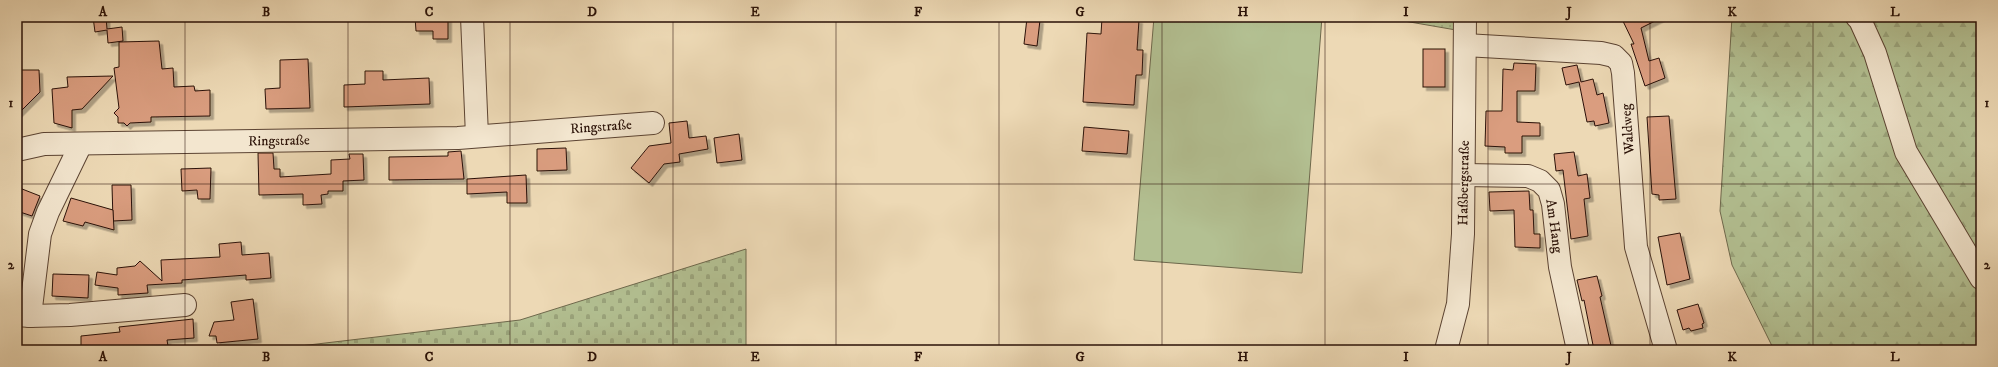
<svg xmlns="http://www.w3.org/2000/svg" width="1998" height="367" font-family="'IM FELL DW Pica',serif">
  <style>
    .grass { fill: url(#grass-dots); stroke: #6e684c }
    .forest { fill: url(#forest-firs); stroke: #6e684c }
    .cemetery { fill: url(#cemetery-stones); stroke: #6e684c }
    .pitch { fill: #b3c092; stroke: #6e684c }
    .building { fill: #da9d7f; stroke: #2a1107; filter: url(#shadow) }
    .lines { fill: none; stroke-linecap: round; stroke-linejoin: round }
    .minor-casing { stroke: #5b4332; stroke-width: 24 }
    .minor { stroke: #f3e6cf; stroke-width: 22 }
    .grid { fill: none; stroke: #2a1107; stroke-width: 1; stroke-opacity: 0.55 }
    .labels { text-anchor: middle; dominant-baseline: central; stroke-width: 3.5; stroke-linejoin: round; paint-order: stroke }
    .street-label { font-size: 14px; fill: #2a1107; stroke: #f3e6cf }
    .neatline { fill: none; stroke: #2a1107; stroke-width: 1.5 }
    .grid-label { font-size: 13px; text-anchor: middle; font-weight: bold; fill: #2a1107 }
  </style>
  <defs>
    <pattern id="grass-dots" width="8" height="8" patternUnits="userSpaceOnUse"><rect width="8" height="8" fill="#b3c092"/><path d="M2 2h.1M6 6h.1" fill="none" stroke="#9aa47c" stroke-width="1.8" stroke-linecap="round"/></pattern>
    <pattern id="forest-firs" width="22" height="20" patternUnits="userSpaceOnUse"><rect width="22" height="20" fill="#b3c092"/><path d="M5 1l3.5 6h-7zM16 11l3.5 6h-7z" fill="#9aa47c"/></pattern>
    <pattern id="cemetery-stones" width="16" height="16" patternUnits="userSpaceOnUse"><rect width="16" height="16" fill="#b3c092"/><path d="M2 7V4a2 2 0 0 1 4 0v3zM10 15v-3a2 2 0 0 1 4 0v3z" fill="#9aa47c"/></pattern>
    <filter id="shadow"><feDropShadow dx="3.5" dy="3.5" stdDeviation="0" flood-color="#0004"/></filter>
  </defs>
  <rect width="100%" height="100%" fill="#edd9b5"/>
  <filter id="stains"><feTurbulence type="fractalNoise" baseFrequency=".005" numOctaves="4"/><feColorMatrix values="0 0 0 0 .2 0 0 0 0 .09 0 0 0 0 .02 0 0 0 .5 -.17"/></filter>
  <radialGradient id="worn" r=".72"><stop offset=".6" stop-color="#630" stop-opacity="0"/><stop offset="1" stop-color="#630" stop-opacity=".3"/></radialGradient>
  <polygon class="grass" points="1381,17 1459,17 1456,30"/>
  <polygon class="forest" points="1732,17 1981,17 1981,350 1774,350 1732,265 1720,211"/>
  <polygon class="cemetery" points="746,249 746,350 300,350 300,346 520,320"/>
  <polygon class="pitch" points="1154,17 1322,17 1302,273 1134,260"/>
  <g class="building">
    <polygon points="93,17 106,17 107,29 122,27 123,41 108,43 107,30 95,32"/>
    <polygon points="415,17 448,17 448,39 433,39 433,31 416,31"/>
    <polygon points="1621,17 1663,17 1641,28 1649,61 1659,58 1665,78 1645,86 1631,44 1634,44"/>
    <polygon points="1027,18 1040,20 1037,46 1024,44"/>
    <polygon points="1102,18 1139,20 1137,50 1143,50 1142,75 1136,75 1134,105 1083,102 1087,33 1101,34"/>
    <polygon points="159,41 162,69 173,68 174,87 194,86 195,91 210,90 210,116 151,117 151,122 130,123 127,126 124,123 118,123 118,117 114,113 119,108 114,68 119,67 119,42"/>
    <rect x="1423" y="49" width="22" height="38"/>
    <polygon points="308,59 310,108 266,109 265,89 280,88 280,60"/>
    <polygon points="1514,63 1536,64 1535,91 1517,91 1517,122 1540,123 1540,136 1522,136 1522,153 1505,153 1505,147 1485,146 1486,111 1502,111 1503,69 1513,70"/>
    <polygon points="1577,65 1581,82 1593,79 1597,95 1603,93 1609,123 1595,126 1594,121 1587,122 1579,82 1566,85 1562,68"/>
    <polygon points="17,70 39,70 40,92 17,115"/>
    <polygon points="365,71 383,71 383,80 429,78 430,104 344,107 344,85 365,84"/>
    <polygon points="113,76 82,109 72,110 72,128 54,123 52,89 68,87 67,77"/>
    <polygon points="1669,116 1676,199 1659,200 1659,195 1652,194 1647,117"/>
    <polygon points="687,121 689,138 706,136 708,149 679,154 680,162 664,164 649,183 631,168 649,146 671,143 669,123"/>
    <polygon points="1084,127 1129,131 1127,154 1082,151"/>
    <polygon points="739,134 742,160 717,163 714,138"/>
    <polygon points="566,148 567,170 537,171 537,149"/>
    <polygon points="461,151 464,179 389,180 389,157 448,156 448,152"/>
    <polygon points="1574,152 1578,176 1587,174 1590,198 1584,199 1588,236 1571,239 1563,170 1556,171 1554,154"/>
    <polygon points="258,153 273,153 274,169 280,169 280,177 331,174 331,160 350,159 349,154 363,154 364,180 343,181 343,191 328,191 328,194 321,195 322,204 303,205 303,194 259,195"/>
    <polygon points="211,168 210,199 198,199 197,190 182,191 181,169"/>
    <polygon points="526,175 527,203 507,203 507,192 467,194 467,179"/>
    <polygon points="112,185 131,185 132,220 113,221"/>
    <polygon points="17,187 40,196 32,216 17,211"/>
    <polygon points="1529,191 1530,210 1533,210 1534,234 1540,234 1540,248 1515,247 1514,210 1490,211 1489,192"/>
    <polygon points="71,198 113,210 114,230 85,222 83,226 63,221"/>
    <polygon points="1680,233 1690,279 1667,285 1658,237"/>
    <polygon points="241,242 242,255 269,253 271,278 246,280 246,275 182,280 182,283 147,285 148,293 118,295 118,288 95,285 97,272 117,275 117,268 135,266 140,261 162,281 161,260 220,257 219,244"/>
    <polygon points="53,274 89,275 88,298 52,296"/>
    <polygon points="1597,276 1602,296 1600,297 1612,350 1594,350 1584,300 1582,301 1577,280"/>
    <polygon points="253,299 258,339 217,343 216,336 209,336 214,322 234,320 231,302"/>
    <polygon points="1698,304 1704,323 1702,324 1703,328 1691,331 1689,328 1683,330 1677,310"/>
    <polygon points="193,319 194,338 167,340 168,346 129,350 81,350 81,336 120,332 119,327"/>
  </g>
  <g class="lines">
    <defs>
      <g id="minor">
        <polyline points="472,17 477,136"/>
        <polyline points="1857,17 1860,20 1875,53 1906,152 1981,278"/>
        <polyline points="1465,45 1601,53 1614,56 1621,63 1623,73 1636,247 1666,350"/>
        <polyline points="17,150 44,144 458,138 653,123"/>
        <polyline points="1464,175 1528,176 1540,181 1549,190 1553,204 1560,267 1578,350"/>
        <polyline points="17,315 30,316 70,315 185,305"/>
        <polyline points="30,316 40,234 48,212 81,144"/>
        <polyline points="1446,350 1458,304 1463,234 1465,17"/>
      </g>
    </defs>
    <use href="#minor" class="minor-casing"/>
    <use href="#minor" class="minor"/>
  </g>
  <path class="grid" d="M185,17V350M348,17V350M510,17V350M673,17V350M836,17V350M999,17V350M1162,17V350M1325,17V350M1488,17V350M1650,17V350M1813,17V350M17,184H1981"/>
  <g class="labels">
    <g class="street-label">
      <text transform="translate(601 127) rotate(-4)">Ringstraße</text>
      <text transform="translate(1628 129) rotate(-94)">Waldweg</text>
      <text transform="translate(279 141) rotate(-1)">Ringstraße</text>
      <text transform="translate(1464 183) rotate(-89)">Haßbergstraße</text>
      <text transform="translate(1554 226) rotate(82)">Am Hang</text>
    </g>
  </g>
  <rect width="1998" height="367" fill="none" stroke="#edd9b5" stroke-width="44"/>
  <rect x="22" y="22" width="1954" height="323" class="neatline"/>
  <g class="grid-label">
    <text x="103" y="16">A</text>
    <text x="266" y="16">B</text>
    <text x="429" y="16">C</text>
    <text x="592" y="16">D</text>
    <text x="755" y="16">E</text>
    <text x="918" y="16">F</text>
    <text x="1080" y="16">G</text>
    <text x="1243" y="16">H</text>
    <text x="1406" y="16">I</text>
    <text x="1569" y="16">J</text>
    <text x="1732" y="16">K</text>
    <text x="1895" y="16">L</text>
    <text x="11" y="107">1</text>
    <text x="1987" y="107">1</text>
    <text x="11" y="269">2</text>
    <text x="1987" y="269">2</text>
    <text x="103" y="361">A</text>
    <text x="266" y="361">B</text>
    <text x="429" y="361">C</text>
    <text x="592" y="361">D</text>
    <text x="755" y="361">E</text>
    <text x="918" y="361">F</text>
    <text x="1080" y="361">G</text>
    <text x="1243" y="361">H</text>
    <text x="1406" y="361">I</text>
    <text x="1569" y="361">J</text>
    <text x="1732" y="361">K</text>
    <text x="1895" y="361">L</text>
  </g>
  <rect width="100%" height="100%" filter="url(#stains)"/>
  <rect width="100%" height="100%" fill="url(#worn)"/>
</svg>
